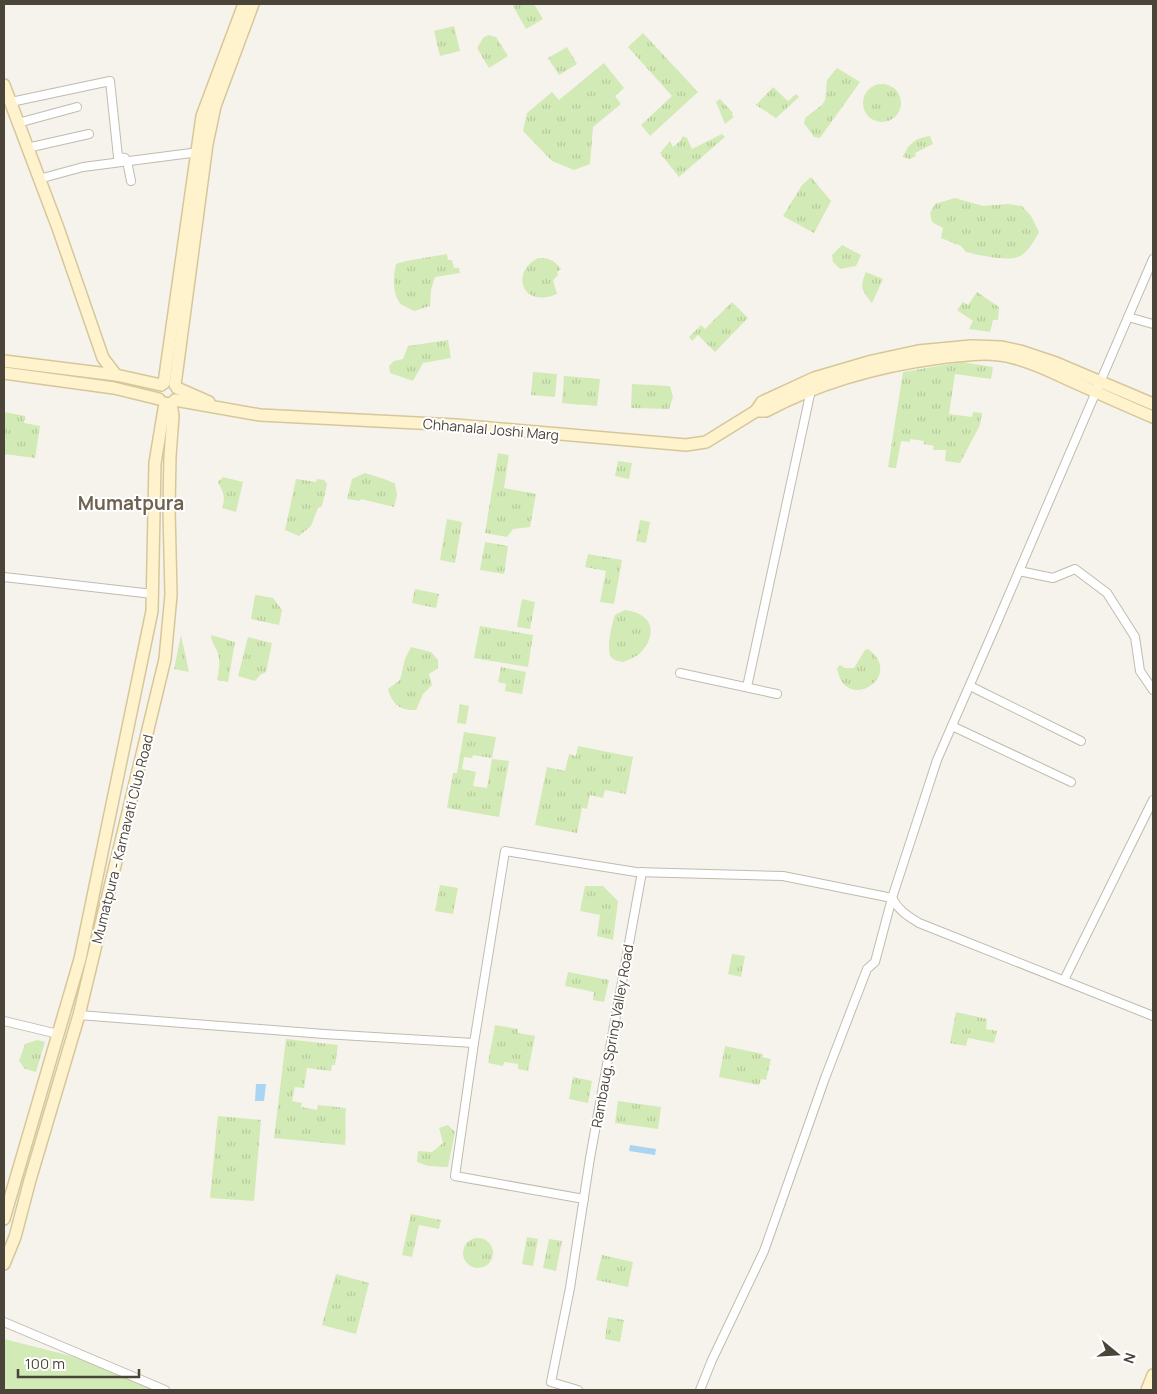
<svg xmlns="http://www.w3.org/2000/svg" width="1157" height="1394" font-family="Manrope,sans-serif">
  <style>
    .grass { fill: url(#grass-tufts) }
    .pitch { fill: #d2eab5 }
    .water { fill: #a9d4f2 }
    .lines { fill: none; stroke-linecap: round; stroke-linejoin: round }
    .street-casing { stroke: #c2bbae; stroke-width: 10 }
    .secondary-casing { stroke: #d6c79b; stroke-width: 14 }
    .street { stroke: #fff; stroke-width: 8 }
    .secondary { stroke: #fff3cd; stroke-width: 11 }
    .labels { text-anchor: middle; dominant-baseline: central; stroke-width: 4; stroke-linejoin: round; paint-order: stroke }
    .street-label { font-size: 14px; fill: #4b4439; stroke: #fff }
    .district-label { font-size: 19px; font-weight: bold; fill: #6e6250; stroke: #fff }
  </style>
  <defs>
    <pattern id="grass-tufts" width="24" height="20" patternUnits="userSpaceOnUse" patternTransform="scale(1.25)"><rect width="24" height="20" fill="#d2eab5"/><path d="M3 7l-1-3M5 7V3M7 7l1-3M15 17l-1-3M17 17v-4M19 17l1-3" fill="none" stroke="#b6ca9c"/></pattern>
  </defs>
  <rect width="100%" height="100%" fill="#f6f3ec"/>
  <g class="grass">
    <polygon points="517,4 534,4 543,19 526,29 513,6"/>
    <polygon points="454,26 460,51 440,56 434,31"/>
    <polygon points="643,33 698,92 650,136 641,125 672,96 628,47"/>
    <polygon points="488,35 496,37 508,56 489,68 477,48 483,38"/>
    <polygon points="567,47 577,64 559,75 548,58"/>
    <polygon points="604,63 624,88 615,96 621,104 593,127 590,164 574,170 552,161 523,131 527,113 552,92 559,100"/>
    <polygon points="837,68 860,82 820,138 814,137 804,123 806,117 822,105 825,100 827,80"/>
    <circle cx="882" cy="103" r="19"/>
    <polygon points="773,87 788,101 796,94 799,97 776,118 756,105"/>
    <polygon points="720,99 733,113 732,115 734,117 725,124 716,102"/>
    <polygon points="722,134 725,137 679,177 660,153 670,141 673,147 680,141 683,136 687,138 692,149"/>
    <path d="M930,136L933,144L915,153L916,156L910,159L903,157C908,144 915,138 930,136Z"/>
    <polygon points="811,177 831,201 814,233 783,216 802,185"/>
    <path d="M955,198L983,206L1008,204L1022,206L1031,216L1039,232C1035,239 1030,249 1022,255C1011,263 979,255 966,252L961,246L941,238L943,228L932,222L930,213L935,204Z"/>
    <polygon points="842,245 861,255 856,266 840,269 833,262 832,255"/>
    <path d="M447,254L448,260H452L454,268H459L460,273L435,277L431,290L430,306L414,311C410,309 406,307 402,305C392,296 393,276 396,264L406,261Z"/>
    <path d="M538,258C548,258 555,260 561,269L557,272L558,275L553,280L557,294C523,309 509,273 538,258Z"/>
    <path d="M866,272L883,279L872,303C862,290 859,288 866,272Z"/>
    <polygon points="977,292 999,307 998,320 993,320 990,332 969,329 973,321 957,310 963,302 968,305"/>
    <polygon points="732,302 748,318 715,352 698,335 692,341 689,337 701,325 705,329"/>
    <polygon points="448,340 451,358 423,363 413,381 390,373 389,366 394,361 403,359 408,346"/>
    <polygon points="962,362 993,367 991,379 955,374 949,414 972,417 973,412 982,413 980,425 960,463 945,461 946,450 933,450 934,446 924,444 924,441 910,439 910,442 901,441 896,468 888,467 903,372"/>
    <polygon points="533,372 557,374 555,397 531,395"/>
    <polygon points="564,376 600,379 597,406 562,403"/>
    <polygon points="632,384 670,386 673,397 669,409 631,408"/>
    <polygon points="4,412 25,416 24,423 40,426 35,458 4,454"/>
    <polygon points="498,453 509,455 504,488 536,494 530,527 513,529 507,537 485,533"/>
    <polygon points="618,461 632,463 629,479 615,476"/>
    <polygon points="365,473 387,480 395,484 397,495 394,507 361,499 360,501 347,499 352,479"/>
    <path d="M223,477L243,482L236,512L222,508C226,497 223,492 218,482Z"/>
    <polygon points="296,479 316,482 317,479 324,480 327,484 322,506 318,508 311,526 299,536 285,530"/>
    <polygon points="447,519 462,522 455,563 440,560"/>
    <polygon points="640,520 650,522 646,543 636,541"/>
    <polygon points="485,542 508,546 504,574 480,570"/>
    <polygon points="588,554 622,560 614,604 600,602 606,571 585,567"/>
    <polygon points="415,589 439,594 436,608 412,603"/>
    <polygon points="255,595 273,598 282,610 279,625 251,619"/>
    <polygon points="522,599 535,602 530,629 517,627"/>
    <path d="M625,610C630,611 636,612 641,615C658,625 650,645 638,655C633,658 628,660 623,662C620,661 614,661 612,658C605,652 612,623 615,615Z"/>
    <polygon points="480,626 533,635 528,667 474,658"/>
    <polygon points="181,635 189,672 174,669"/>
    <path d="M211,635L235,642L228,682L217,680C219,670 221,661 217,651C215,645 211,642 211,635Z"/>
    <polygon points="248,637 272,643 266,672 260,675 255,681 238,676"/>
    <path d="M411,647L431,652L438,660V668L429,674L432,685L423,694L416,710C400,711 392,704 388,689L400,680L405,659Z"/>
    <path d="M868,649C906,676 845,715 837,668L840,665L845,668H854L865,650Z"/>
    <polygon points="501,667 526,672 522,694 505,691 506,684 498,682"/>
    <polygon points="460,704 469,706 466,724 457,723"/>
    <polygon points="464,732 496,737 492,758 473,755 472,758 464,757 462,769 476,772 473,786 487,788 492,759 509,761 499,817 447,808 453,773 457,773"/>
    <polygon points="578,746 633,757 626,794 605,790 603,798 590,795 587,809 582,808 577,833 535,825 547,767 565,771 569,754 576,756"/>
    <polygon points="440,885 458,888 453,914 435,911"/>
    <polygon points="585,886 603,886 618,901 613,940 597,936 600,915 580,911"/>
    <polygon points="732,954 745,956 741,977 728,974"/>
    <polygon points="568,972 609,980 604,1002 593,1000 594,992 565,986"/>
    <polygon points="956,1012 987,1019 986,1029 997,1031 994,1043 968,1038 966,1046 950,1043"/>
    <polygon points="495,1025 518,1029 518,1033 535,1036 528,1071 518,1069 518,1064 504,1062 503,1066 488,1063"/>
    <path d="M286,1039L338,1045L335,1065H332L331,1071L307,1068L304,1088L295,1087L292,1101L302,1103L301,1107L317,1110L318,1105L346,1108C344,1121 347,1133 345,1145L274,1138Z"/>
    <polygon points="37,1040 45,1042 36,1072 25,1069 19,1061 25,1044"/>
    <polygon points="725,1046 763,1054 762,1057 771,1059 766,1080 761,1079 759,1085 719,1077"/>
    <polygon points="573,1077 592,1081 588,1103 569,1099"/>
    <polygon points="618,1101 661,1107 658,1129 615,1123"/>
    <polygon points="218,1116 261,1120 254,1201 210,1198"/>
    <polygon points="448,1125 455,1132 448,1167 428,1166 417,1162 418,1151 432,1152 443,1143 439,1128"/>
    <polygon points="411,1214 441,1220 439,1229 419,1225 412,1257 402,1255"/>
    <polygon points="527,1237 538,1239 533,1266 522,1264"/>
    <circle cx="478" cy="1253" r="15"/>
    <polygon points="549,1239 562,1241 556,1271 543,1268"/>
    <polygon points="602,1255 633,1262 628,1287 596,1280"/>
    <polygon points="336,1274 369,1283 356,1334 322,1325"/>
    <polygon points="608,1317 624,1320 620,1342 605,1339"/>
  </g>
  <polygon class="pitch" points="4,1339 79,1358 154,1390 4,1390"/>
  <g class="water">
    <polygon points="256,1084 266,1084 264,1101 255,1101"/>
    <polygon points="630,1145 656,1149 655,1155 629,1151"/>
  </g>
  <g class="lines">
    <defs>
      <g id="street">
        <polyline points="11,102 110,81 118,157 125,158 127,161 131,181"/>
        <polyline points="18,123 77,107"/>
        <polyline points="27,148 89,134"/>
        <polyline points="39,179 83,167 199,152"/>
        <polyline points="1128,317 1153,324"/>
        <polyline points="1019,571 1053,578 1075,569 1107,593 1135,637 1140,671 1153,690"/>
        <polyline points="4,577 153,594"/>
        <polyline points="680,673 777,694"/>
        <polyline points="970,686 1081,741"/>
        <polyline points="747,687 811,390"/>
        <polyline points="952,726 1071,782"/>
        <polyline points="1064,980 1153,800"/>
        <path d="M79,1015L324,1034L474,1043L505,851L636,872L783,876L892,898C899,911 908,916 919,923L1153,1016"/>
        <polyline points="4,1021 58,1034"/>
        <polyline points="474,1043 455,1176 584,1199"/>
        <polyline points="4,1322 165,1390"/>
        <polyline points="578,1390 551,1382 570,1288 590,1158 642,872"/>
        <polyline points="700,1390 712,1360 764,1251 825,1078 867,969 875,962 892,898 937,760 992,634 1153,259"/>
      </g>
      <g id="secondary">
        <polyline points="4,85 58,228 103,358 116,375"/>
        <polyline points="4,361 116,375 161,385"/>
        <polyline points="4,373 114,388 159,399"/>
        <polyline points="164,383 202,116 244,4"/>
        <polyline points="175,385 207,144 215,106 253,4"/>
        <polyline points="177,388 209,402"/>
        <path d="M175,400L260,415L456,425L686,445L706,442L756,411H766C820,382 879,366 939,358C964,355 990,351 1014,358C1032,362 1050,371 1067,379C1096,392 1124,405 1153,417"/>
        <polyline points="756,411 762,402 814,378 872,361 918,351 971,346 1002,347 1020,351 1056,363 1153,404"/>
        <polyline points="4,1219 80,959 152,611 155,463 165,403"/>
        <polyline points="4,1264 15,1237 30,1180 79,1015 165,659 171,595 169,509 170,456 173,416 171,403"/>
        <polyline points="1147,1390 1153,1375"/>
      </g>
    </defs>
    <use href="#street" class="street-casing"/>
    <use href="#secondary" class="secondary-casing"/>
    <use href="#street" class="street"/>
    <use href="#secondary" class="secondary"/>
  </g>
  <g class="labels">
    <g class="street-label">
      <text transform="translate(491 429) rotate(5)">Chhanalal Joshi Marg</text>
      <text transform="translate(122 839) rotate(-76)">Mumatpura - Karnavati Club Road</text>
      <text transform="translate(612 1036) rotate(-80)">Rambaug, Spring Valley Road</text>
    </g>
    <g class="district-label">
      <text x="131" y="503">Mumatpura</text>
    </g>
  </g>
  <rect width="1157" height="1394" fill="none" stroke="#4b4439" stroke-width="10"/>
  <g transform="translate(1117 1354) rotate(108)" stroke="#ffffff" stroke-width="4" paint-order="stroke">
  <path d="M0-4L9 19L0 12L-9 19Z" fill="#4b4439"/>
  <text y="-8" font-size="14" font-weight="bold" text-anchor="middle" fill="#4b4439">N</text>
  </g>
  <path d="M18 1369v8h121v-8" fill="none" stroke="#4b4439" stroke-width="2.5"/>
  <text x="25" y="1369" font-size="15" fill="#4b4439" stroke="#ffffff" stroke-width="4" paint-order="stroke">100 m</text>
</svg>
